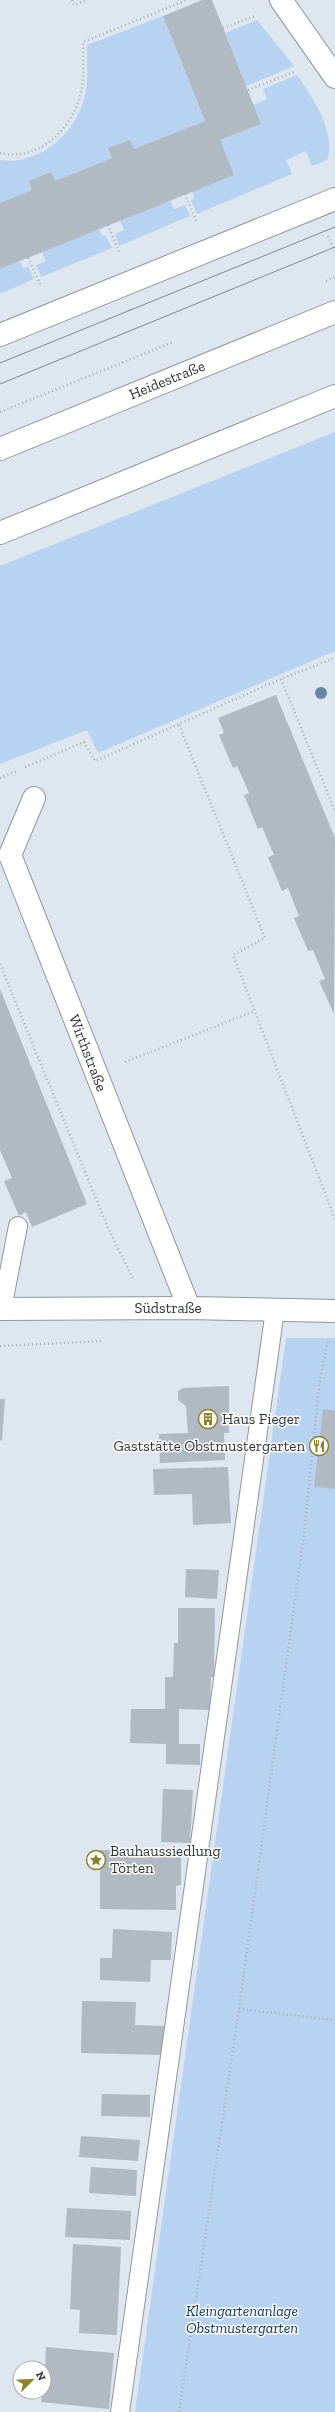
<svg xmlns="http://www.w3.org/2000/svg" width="335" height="2412" font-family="'Zilla Slab',serif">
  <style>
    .green { fill: #b7d3f1 }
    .building { fill: #b1b9c2 }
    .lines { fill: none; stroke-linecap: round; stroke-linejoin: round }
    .service-casing { stroke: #8f979f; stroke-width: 20 }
    .minor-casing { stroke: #8f979f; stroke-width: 24 }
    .tertiary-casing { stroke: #8f979f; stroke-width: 24 }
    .path { stroke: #a9b0b8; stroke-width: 2.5; stroke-dasharray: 1 3; stroke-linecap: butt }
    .service { stroke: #fff; stroke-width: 18 }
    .minor { stroke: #fff; stroke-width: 22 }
    .tertiary { stroke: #fff; stroke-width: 22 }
    .tram { stroke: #82888e; stroke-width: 1 }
    .tree { fill: #6986a1 }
    .labels { text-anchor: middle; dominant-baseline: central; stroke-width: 3; stroke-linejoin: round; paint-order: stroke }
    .street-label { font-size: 15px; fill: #303336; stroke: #fff }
    .poi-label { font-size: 15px; fill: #303336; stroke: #fff; text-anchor: start }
    .park-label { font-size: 15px; font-style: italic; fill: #0a3760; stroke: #fff }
  </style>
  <rect width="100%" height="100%" fill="#dee7f0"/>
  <g class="green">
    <path d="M163,16L205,121L134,149L130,140L109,148L112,158L55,181L51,172L32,190L0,203V160C45,166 84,126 87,82C88,69 86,57 87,45Z"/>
    <polygon points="257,20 294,66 246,86 225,33"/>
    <path d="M297,75C312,96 335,130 328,158C325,162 317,164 312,166L306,151L286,160L292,174L197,214L191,200L194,199L192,191L220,140L261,124L253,105L267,99L263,89Z"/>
    <polygon points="170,200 174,209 185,205 190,216 119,246 115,234 124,230 120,220"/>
    <polygon points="99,229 102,236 105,235 112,248 41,277 36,265 46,261 42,252"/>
    <polygon points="20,261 23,268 28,267 34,279 0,294 0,269"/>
    <polygon points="335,432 335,651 98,753 87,730 0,764 0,566"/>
    <polygon points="286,1338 335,1338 335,2412 135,2412"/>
  </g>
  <g class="building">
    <polygon points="202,0 212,0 261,124 220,140 234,175 0,269 0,203 32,190 29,181 51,172 55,181 112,158 108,148 130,140 134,149 205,121 163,16"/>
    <polygon points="276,695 335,838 334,1014 319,981 325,979 313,950 308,951 294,918 299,916 288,888 282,891 268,857 274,855 262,827 258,829 244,795 249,793 243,779 237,766 233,768 219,735 224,733 218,718"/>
    <polygon points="0,989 87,1204 32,1227 26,1212 19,1216 4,1181 12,1178 0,1150"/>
    <polygon points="229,1386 229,1433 224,1433 225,1460 160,1463 159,1434 188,1433 186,1406 178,1400 178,1391 183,1388"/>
    <polygon points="0,1399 5,1399 2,1441 0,1440"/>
    <polygon points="323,1409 335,1411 335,1489 314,1487"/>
    <polygon points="228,1467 231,1523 193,1525 192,1494 154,1495 153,1469"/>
    <polygon points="186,1569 219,1570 217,1599 185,1597"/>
    <polygon points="178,1608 215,1608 214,1677 211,1677 210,1710 179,1709 179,1744 200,1744 200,1765 166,1764 166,1744 130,1743 131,1709 165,1709 165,1677 173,1677 174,1643 178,1643"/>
    <polygon points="163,1789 193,1790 190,1843 161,1842"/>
    <polygon points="100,1850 181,1851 181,1885 176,1886 176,1910 100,1909"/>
    <polygon points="113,1929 172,1932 171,1960 151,1960 150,1982 100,1980 100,1958 112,1958"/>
    <polygon points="82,2001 136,2002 135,2025 164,2026 163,2055 81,2053"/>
    <polygon points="102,2094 150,2095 150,2117 101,2116"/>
    <polygon points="81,2136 140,2140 138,2161 79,2157"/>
    <polygon points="91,2167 137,2170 136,2196 89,2193"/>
    <polygon points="67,2208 131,2211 130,2240 65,2237"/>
    <polygon points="73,2244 121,2247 117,2335 79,2333 80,2310 70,2309"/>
    <polygon points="46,2347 114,2353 109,2409 41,2402 42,2392 44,2392"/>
  </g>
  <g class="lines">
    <defs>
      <g id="service">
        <polyline points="2,1309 18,1226"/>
        <polyline points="120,2412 275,1310"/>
      </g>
      <g id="minor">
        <polyline points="281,0 335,77"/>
        <polyline points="0,335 335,199"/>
        <polyline points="0,533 335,396"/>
        <polyline points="34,798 10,855 189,1308"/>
        <polyline points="0,1309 189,1308 335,1311"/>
      </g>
      <polyline id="tertiary" points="0,449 335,312"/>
    </defs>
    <use href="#service" class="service-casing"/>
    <use href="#minor" class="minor-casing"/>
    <use href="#tertiary" class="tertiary-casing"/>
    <g class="path">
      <polyline points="72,0 74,5 87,0"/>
      <polyline points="223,28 255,16"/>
      <polyline points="248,90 294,72"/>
      <path d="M0,153C37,162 70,131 80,97C85,79 83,61 83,42L187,0"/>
      <polyline points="185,194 197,222"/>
      <polyline points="108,225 120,254"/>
      <polyline points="328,236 335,252"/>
      <polyline points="28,258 41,286"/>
      <polyline points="326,281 335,277"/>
      <polyline points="0,412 173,342"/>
      <polyline points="281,679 335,811"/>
      <polyline points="179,725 265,938 233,955 335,1219"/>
      <polyline points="25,767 84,742 95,761 281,679 335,658"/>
      <polyline points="0,778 17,771"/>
      <polyline points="0,964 108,1228 133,1279"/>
      <polyline points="125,1062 255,1011"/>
      <polyline points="0,1346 103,1341"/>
      <polyline points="314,1444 319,1446"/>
      <polyline points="239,2009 335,2020"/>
      <polyline points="179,2412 239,2009 304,1534 320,1378 328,1341"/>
    </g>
    <use href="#service" class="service"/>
    <use href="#minor" class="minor"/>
    <use href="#tertiary" class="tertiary"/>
    <g class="tram">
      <polyline points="0,363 335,227"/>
      <polyline points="0,384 335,247"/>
    </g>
  </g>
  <circle class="tree" cx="321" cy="693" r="6"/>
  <defs>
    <symbol id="building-ring" viewBox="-11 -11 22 22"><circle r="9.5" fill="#fff" stroke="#8a832b" stroke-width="1.5"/><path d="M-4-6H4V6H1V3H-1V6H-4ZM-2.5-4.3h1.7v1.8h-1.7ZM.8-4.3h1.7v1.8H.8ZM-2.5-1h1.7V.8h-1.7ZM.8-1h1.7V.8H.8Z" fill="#8a832b"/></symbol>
    <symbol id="restaurant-ring" viewBox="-11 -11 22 22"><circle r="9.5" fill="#fff" stroke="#8a832b" stroke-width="1.5"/><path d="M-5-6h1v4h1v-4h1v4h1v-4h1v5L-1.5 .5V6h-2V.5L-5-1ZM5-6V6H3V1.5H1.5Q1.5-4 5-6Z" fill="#8a832b"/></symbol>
    <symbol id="sight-ring" viewBox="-11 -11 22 22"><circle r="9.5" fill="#fff" stroke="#8a832b" stroke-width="1.5"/><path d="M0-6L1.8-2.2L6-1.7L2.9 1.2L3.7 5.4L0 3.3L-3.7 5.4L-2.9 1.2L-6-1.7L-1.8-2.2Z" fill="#8a832b"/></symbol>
  </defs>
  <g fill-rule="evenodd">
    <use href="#building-ring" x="197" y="1408" width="22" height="22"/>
    <use href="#restaurant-ring" x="308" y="1435" width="22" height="22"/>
    <use href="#sight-ring" x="85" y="1849" width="22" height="22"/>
  </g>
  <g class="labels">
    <g class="street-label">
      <text transform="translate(167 380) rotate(-22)">Heidestraße</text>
      <text transform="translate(88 1053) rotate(69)">Wirthstraße</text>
      <text x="168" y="1308">Südstraße</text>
    </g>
    <g class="poi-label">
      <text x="222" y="1419">Haus Fieger</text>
      <text x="305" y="1446" text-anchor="end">Gaststätte Obstmustergarten</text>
      <text x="110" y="1851">Bauhaussiedlung<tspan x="110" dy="17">Törten</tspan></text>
    </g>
    <g class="park-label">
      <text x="242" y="2311">Kleingartenanlage<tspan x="242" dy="17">Obstmustergarten</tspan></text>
    </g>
  </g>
  <g transform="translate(32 2380) rotate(66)"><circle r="19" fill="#ffffff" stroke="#acadaf"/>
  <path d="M0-3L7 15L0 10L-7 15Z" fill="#8a832b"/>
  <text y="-6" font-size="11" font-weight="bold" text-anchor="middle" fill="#303336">N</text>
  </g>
</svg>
